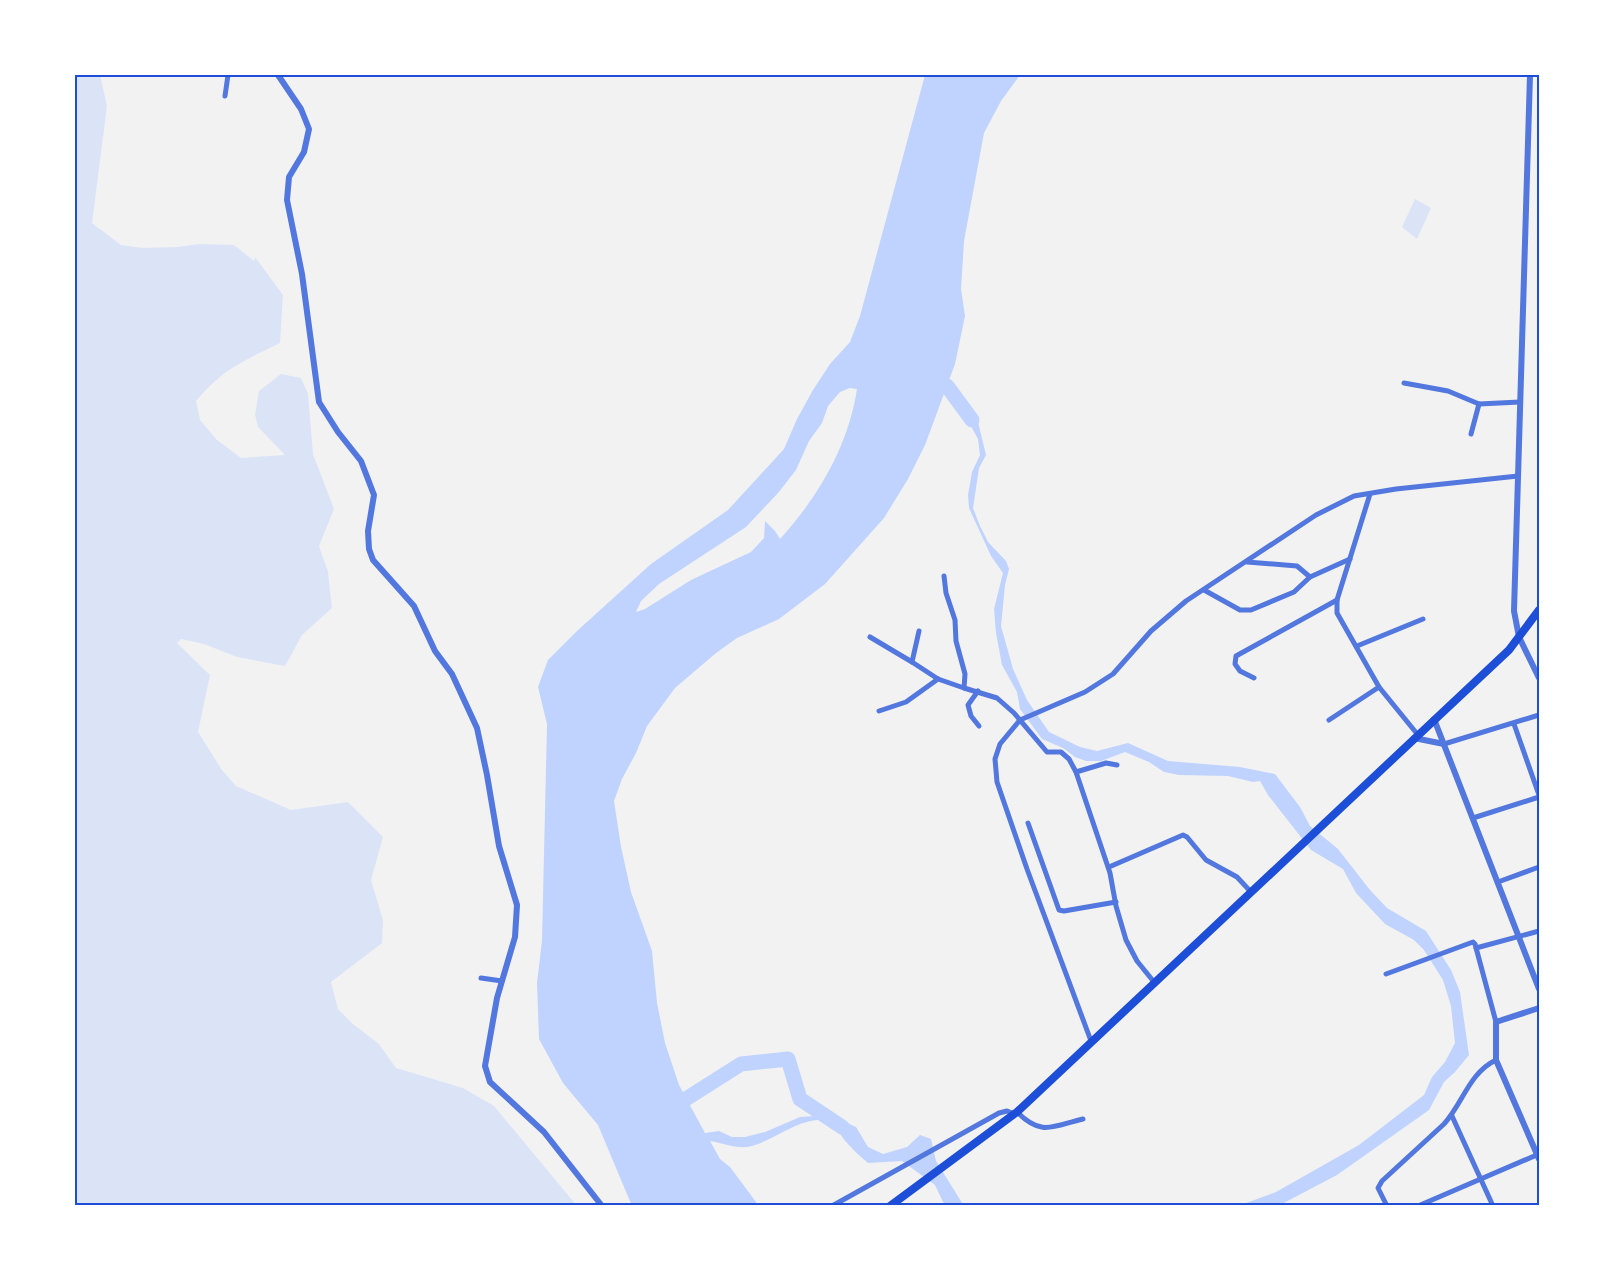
<svg xmlns="http://www.w3.org/2000/svg" width="1614" height="1281" font-family="'PT Sans',sans-serif">
  <style>
    .green { fill: #dbe4f7 }
    .water { fill: #bfd3fe; fill-rule: evenodd }
    .lines { fill: none; stroke-linecap: round; stroke-linejoin: round }
    .river { stroke: #bfd3fe; stroke-width: 15 }
    .minor { stroke: #5277de; stroke-width: 5 }
    .tertiary { stroke: #5277de; stroke-width: 6 }
    .primary { stroke: #1d4ed8; stroke-width: 8 }
    .neatline { fill: none; stroke: #1d4ed8; stroke-width: 2 }
  </style>
  <rect width="100%" height="100%" fill="#f2f2f2"/>
  <g class="green">
    <path d="M75,75H100L107,106L92,223L121,245L142,248L177,247L199,244L234,245L254,261L255,257L283,295L280,343C243,361 223,369 196,401L200,420L217,440L241,458L285,455L258,427L255,415L259,391L281,374L301,378L308,394L313,454L334,509L319,546L328,572L332,608L302,635L285,666L237,657L204,644L181,639L177,643L210,675L198,732L222,770L236,786L291,810L348,802L383,837L371,880L383,920L382,943L331,982L338,1009L353,1024L379,1044L396,1068L463,1088L494,1106L577,1206H75Z"/>
    <polygon points="1415,199 1431,208 1417,239 1402,227"/>
  </g>
  <g class="water">
    <path d="M925,75H1020L1001,101L984,133L964,241L961,289L965,316L955,364L925,445L908,479L884,518L825,584L779,619L737,638L716,653L675,688L647,726L636,753L622,779L614,801L621,847L631,892L652,951L657,1003L665,1043L679,1085L705,1133L719,1131L732,1137H745L765,1132L800,1117L830,1115L856,1127L868,1147L883,1154L907,1147L920,1135L931,1139L936,1161L964,1206H945L935,1185L902,1161L868,1163C861,1157 854,1151 848,1144C841,1137 838,1128 830,1123C808,1110 771,1144 747,1147C734,1148 722,1143 710,1141L720,1159L730,1167L759,1206H632L598,1125L563,1083L539,1039L537,983L542,941L547,724L538,687L548,660L577,631L651,564L728,510L784,449L797,419L813,390L830,364L850,342L860,316ZM850,388L857,389C848,447 818,497 780,539L775,531L765,521L764,538L751,552L691,580L645,609L636,612L641,601L659,584L746,527L778,493L796,470L809,441L822,423L828,406L840,392Z"/>
    <polygon points="960,401 977,418 986,455 979,468 973,508 980,526 988,542 1006,561 1009,569 1005,585 1001,626 1013,669 1027,700 1049,732 1080,747 1097,751 1128,743 1168,761 1240,767 1275,774 1300,807 1310,826 1338,849 1370,890 1387,908 1426,931 1451,970 1460,992 1469,1055 1455,1072 1444,1082 1429,1110 1337,1175 1278,1206 1238,1206 1276,1192 1359,1145 1424,1095 1432,1077 1445,1062 1455,1043 1451,1006 1443,980 1424,950 1414,940 1385,924 1356,893 1343,869 1311,850 1268,795 1260,781 1253,782 1228,776 1179,775 1164,772 1149,762 1125,752 1101,761 1086,761 1075,757 1063,748 1042,739 1020,709 1017,692 1002,665 996,633 994,609 1003,573 991,556 969,508 968,495 972,472 980,455 978,439 959,404"/>
  </g>
  <g class="lines">
    <g class="river">
      <polyline points="947,386 972,420"/>
      <polyline points="670,1109 741,1064 788,1059 800,1099 842,1127"/>
    </g>
    <g class="minor">
      <polyline points="225,96 228,75"/>
      <polyline points="1404,383 1448,391 1479,404 1520,402"/>
      <polyline points="1471,434 1479,404"/>
      <polyline points="1370,494 1337,600 1337,613 1379,687 1418,735"/>
      <polyline points="1247,562 1297,566 1310,577"/>
      <polyline points="944,576 946,593 955,620 956,641 965,674 964,688 997,698 1014,713 1047,752 1061,752 1069,759 1076,772 1110,873 1116,906 1126,940 1137,961 1154,982"/>
      <polyline points="1204,590 1240,610 1251,610 1294,592 1310,577 1350,559"/>
      <polyline points="919,631 912,662 938,679 964,688"/>
      <polyline points="870,637 912,662"/>
      <polyline points="1357,646 1423,619"/>
      <polyline points="1254,678 1240,671 1235,664 1236,656 1337,600"/>
      <polyline points="978,691 968,705 971,716 979,726"/>
      <polyline points="879,711 906,702 938,679"/>
      <polyline points="1329,720 1379,687"/>
      <polyline points="1514,724 1539,795"/>
      <polyline points="1444,744 1539,715"/>
      <polyline points="1076,772 1106,763 1117,765"/>
      <polyline points="1473,818 1539,797"/>
      <polyline points="1028,823 1059,910 1064,911 1116,902"/>
      <polyline points="1109,867 1183,835 1187,837 1206,860 1237,877 1251,892"/>
      <polyline points="1498,882 1539,867"/>
      <polyline points="1476,948 1539,931"/>
      <polyline points="1386,974 1473,942 1475,944 1496,1022"/>
      <polyline points="481,978 502,981"/>
      <polyline points="1091,1041 1027,869 997,782 995,759 1000,744 1020,720 1085,692 1113,674 1151,631 1186,601 1316,515 1354,496 1396,489 1518,476"/>
      <path d="M1017,1112C1042,1137 1053,1126 1083,1119"/>
      <polyline points="1452,1116 1493,1206"/>
      <polyline points="832,1206 999,1113 1007,1111 1015,1114"/>
      <path d="M1387,1206L1378,1188L1382,1181L1444,1124C1463,1103 1469,1073 1496,1060"/>
      <polyline points="1418,1206 1539,1154"/>
    </g>
    <g class="tertiary">
      <polyline points="278,75 301,109 309,129 304,152 289,177 287,200 302,274 319,402 338,432 361,461 374,495 368,531 369,549 373,560 414,606 435,651 452,674 477,728 487,775 499,846 517,905 515,937 497,998 485,1066 490,1082 544,1132 602,1206"/>
      <polyline points="1530,75 1514,611 1519,637 1539,678"/>
      <polyline points="1434,719 1539,989"/>
      <polyline points="1414,738 1444,744"/>
      <polyline points="1539,1008 1496,1022 1496,1060 1539,1159"/>
    </g>
    <polyline class="primary" points="890,1206 1017,1112 1509,650 1539,610"/>
  </g>
  <rect width="1614" height="1281" fill="none" stroke="#ffffff" stroke-width="153"/>
  <rect x="76" y="76" width="1462" height="1128" class="neatline"/>
</svg>
